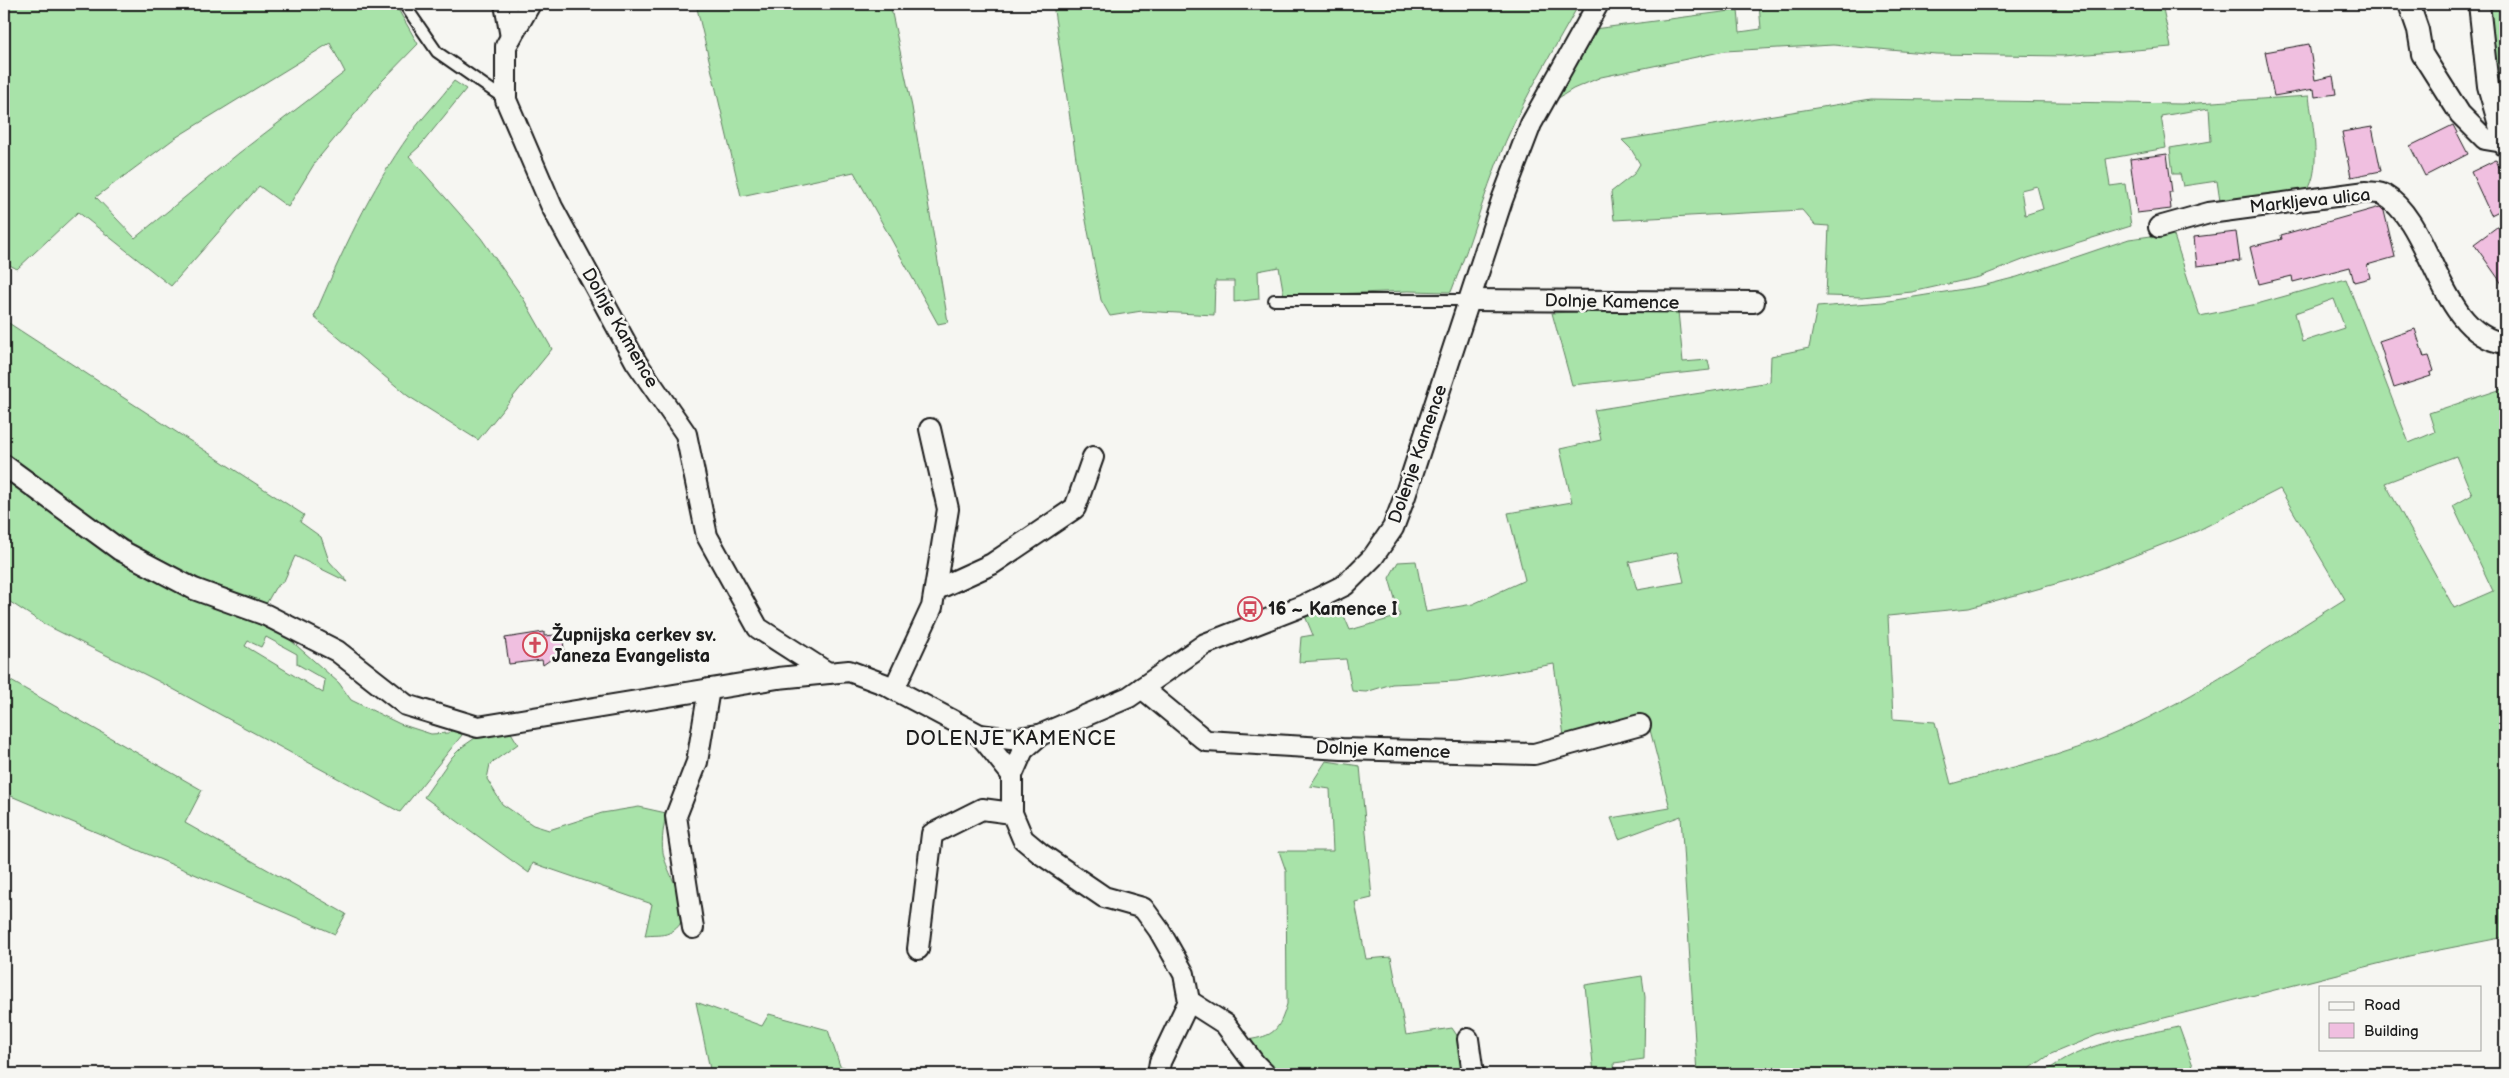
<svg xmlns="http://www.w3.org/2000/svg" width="2509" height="1078" font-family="'Balsamiq Sans',sans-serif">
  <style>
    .grass { fill: #a8e3a9; stroke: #628062; fill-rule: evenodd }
    .building { fill: #f0bfe0; stroke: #1c1c1c }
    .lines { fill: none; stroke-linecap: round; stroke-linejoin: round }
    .lane-casing { stroke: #1c1c1c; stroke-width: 14 }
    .street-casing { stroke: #1c1c1c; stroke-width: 24 }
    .lane { stroke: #f6f6f2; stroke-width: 10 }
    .street { stroke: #f6f6f2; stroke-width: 20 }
    .labels { text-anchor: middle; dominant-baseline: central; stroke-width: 5; stroke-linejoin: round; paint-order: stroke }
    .street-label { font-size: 18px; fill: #1c1c1c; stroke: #f6f6f2 }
    .poi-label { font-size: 18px; font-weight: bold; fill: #1c1c1c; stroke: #f6f6f2; text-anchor: start }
    .quarter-label { font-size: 20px; letter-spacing: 1px; fill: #1c1c1c; stroke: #f6f6f2 }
  </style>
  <rect width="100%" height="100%" fill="#f6f6f2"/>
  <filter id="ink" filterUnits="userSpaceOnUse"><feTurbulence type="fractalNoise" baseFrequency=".02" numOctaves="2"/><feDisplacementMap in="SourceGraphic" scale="10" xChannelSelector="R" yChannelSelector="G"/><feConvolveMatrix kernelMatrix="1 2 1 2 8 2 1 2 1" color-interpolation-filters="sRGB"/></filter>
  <g filter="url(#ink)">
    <g class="grass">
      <path d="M4,4H395L418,44L382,81L316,161L288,207L259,186L171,286L78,212L17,269L4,262ZM330,43L345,72L239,153L135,238L96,197L175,138Z"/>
      <polygon points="696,4 890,4 912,107 948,322 938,324 854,172 741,196"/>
      <path d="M1053,4H1579C1558,43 1534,81 1515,121C1488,176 1474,236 1451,292L1408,291L1284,296L1279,267L1258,271L1259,299L1234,302V281H1215L1214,315L1142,311L1110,316L1101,300L1082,199Z"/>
      <polygon points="1759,4 2162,4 2171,47 2064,56 1936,54 1833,45 1725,51 1601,77 1573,89 1552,102 1594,29 1738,10 1740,32 1761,29"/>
      <polygon points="2488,4 2505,4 2505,114 2497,81"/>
      <path d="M454,81L466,89L420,146L409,156L481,238L523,298L552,349L478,440L408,396L314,317C341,254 370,190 410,134C424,116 440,99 454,81Z"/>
      <path d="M2309,96C2312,121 2324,178 2303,195L2220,201L2217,181L2183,186L2180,174H2173L2170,148L2211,141L2209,108L2161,116L2166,148L2106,159L2110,186L2125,184L2131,226L2028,258L1979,277L1912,292L1862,297L1826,296L1829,226L1815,225L1802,210L1614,220L1611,192L1634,174L1640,164L1631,149L1622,140L1871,99L2181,104ZM2037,186L2043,209L2025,215L2021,190Z"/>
      <path d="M2173,233L2200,316L2257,304L2346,279L2409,443L2435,432L2429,413L2505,388V937L2409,956L2097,1035L2051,1054L2022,1074H1697L1681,816L1619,839L1611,818L1670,808L1647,718L1564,736L1554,664L1457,681L1392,684L1366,692L1352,691L1346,659L1299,662L1301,637L1313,635L1305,616L1339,604L1350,630L1400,616L1389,578L1398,562L1416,561L1426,612L1473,604L1525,580L1508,513L1572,502L1560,449L1601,440L1594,410L1770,382L1771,356L1809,348L1817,307L1883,302L1982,286L2017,277L2129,239ZM2334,299L2345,328L2302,342L2295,313ZM2456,456L2472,495L2453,506L2493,591L2454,608L2385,483ZM2280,489L2345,599C2271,645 2198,697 2118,732C2065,756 2007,768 1951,784L1935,722L1893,719L1888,616L1969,608L2077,578L2197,531ZM1677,552L1684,582L1637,590L1629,562Z"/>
      <polygon points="1605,310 1678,311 1683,362 1708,360 1710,370 1572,385 1552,313"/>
      <path d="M4,320L304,515L300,522L321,537L329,561L348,582L295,556L284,581L275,588L266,604C234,597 210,584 181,569C114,536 62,501 4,455Z"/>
      <path d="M4,478L74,530L124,562L288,638L339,683L351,700L400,724L431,734L448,733L458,727L462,735L400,812L162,683L44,624L4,598ZM266,637L297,654V664L325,680L323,693L245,646L248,641L261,647Z"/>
      <polygon points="4,677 202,790 185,823 346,914 335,934 4,793"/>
      <path d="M488,729L510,731L518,744L490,764L487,779L502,804L533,825L549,830L602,813L639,807L666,813C664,825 661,840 663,852C666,876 702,918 669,933C663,936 652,935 645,936L652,904L533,863L529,873L424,797L452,757L462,747Z"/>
      <path d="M1326,761L1360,766L1372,898L1355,902L1366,959L1391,957L1406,1035L1452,1028L1460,1040L1467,1074H1273L1247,1040C1274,1036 1279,1031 1287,1004L1286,871L1279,851H1333L1330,789L1310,786Z"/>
      <polygon points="1642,976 1645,997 1644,1059 1614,1063 1615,1074 1594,1074 1585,985"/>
      <polygon points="696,1002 762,1026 769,1014 828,1030 840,1066 871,1074 711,1074"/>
      <path d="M2179,1027L2196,1074H2043C2080,1043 2133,1037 2179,1027Z"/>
    </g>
    <g class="building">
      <polygon points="2309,44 2315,80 2333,76 2336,94 2315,97 2314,89 2274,96 2265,52"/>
      <polygon points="2453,125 2468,154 2425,176 2410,146"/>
      <polygon points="2372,127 2381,171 2351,177 2342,132"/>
      <polygon points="2167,154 2172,192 2169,192 2171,209 2137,213 2130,159"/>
      <polygon points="2496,160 2505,180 2505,208 2491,215 2471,172"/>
      <polygon points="2380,207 2384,211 2395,257 2367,265 2370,278 2354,282 2350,267 2293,282 2292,276 2259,284 2250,247 2282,239 2281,235"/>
      <polygon points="2505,221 2505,288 2474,244"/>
      <polygon points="2236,232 2240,261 2197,266 2194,237"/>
      <polygon points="2415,329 2424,357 2429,356 2434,371 2430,373 2431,376 2394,388 2379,341"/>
      <polygon points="544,632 544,636 555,635 563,639 564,650 543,665 542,660 509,664 505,638"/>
    </g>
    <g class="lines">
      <defs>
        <g id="lane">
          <polyline points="404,4 437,52 506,100"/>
          <polyline points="1274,300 1470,300"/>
        </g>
        <g id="street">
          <polyline points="505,4 511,37"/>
          <polyline points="530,4 506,46 506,100 552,207 636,362 686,434 707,536 758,628 828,673"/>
          <polyline points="2409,4 2418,30 2422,54 2460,114 2485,139 2503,142"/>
          <polyline points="2479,4 2488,86 2505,146"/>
          <path d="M2159,227L2209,213L2366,192C2371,193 2380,192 2384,195C2433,223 2439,335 2505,343"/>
          <polyline points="1470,300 1754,302"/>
          <polyline points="4,465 120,550 194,589 266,615 337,651 406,705 478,727 778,678 849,671 884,684 980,735 1011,739 1040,735"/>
          <polyline points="935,590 992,564 1075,508 1093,457"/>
          <polyline points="1142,688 1206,741 1342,749 1534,754 1640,725"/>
          <polyline points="894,689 932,607 948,509 930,429"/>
          <polyline points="980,735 1012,775"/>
          <polyline points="693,928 676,816 697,762 709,689"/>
          <polyline points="918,949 932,834 982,809 1012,813"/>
          <polyline points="1189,1001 1225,1024 1254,1063 1265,1074"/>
          <polyline points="1468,1039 1473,1074"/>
          <polyline points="1158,1074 1160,1062 1189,1001 1184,974 1159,930 1143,908 1104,897 1041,854 1023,839 1012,813 1012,775 1023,750 1040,735 1129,697 1205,644 1305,605 1345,585 1373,557 1393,528 1405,496 1502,200 1531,124 1598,4"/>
        </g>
      </defs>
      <use href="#lane" class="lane-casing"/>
      <use href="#street" class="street-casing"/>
      <use href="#lane" class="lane"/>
      <use href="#street" class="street"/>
    </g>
  </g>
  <defs>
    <symbol id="bus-ring" viewBox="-11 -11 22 22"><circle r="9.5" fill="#f6f6f2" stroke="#d1495b" stroke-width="1.5"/><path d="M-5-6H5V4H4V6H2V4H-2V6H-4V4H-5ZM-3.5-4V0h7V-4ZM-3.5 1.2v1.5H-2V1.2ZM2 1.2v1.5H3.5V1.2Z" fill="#d1495b"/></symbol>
    <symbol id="church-ring" viewBox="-11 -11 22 22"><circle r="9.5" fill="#f6f6f2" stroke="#d1495b" stroke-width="1.5"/><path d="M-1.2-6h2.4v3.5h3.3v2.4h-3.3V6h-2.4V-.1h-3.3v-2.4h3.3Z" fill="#d1495b"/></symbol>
  </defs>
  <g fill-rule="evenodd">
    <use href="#bus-ring" x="1236" y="595" width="28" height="28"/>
    <use href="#church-ring" x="521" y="631" width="28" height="28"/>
  </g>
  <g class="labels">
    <g class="street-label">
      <text transform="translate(2310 201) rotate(-6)">Markljeva ulica</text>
      <text transform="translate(1612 302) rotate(1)">Dolnje Kamence</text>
      <text transform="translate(620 328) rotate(60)">Dolnje Kamence</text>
      <text transform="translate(1418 454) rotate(-71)">Dolenje Kamence</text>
      <text transform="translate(1383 750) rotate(2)">Dolnje Kamence</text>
    </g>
    <g class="poi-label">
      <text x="1268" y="609">16 ~ Kamence I</text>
      <text x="552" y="635">Župnijska cerkev sv.<tspan x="552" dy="21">Janeza Evangelista</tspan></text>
    </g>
    <g class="quarter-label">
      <text x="1011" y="739">DOLENJE KAMENCE</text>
    </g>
  </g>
  <rect width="2509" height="1078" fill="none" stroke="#f6f6f2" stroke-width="20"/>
  <rect x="10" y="10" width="2489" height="1058" fill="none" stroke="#1c1c1c" stroke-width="2" filter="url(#ink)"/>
  <rect x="2319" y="986" width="162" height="65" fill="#f6f6f2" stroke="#9f9f9c"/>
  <rect x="2329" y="1002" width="25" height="8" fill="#f6f6f2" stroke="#9f9f9c"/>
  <text x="2364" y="1010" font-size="15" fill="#1c1c1c">Road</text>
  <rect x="2329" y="1023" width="25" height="15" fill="#f0bfe0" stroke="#9f9f9c"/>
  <text x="2364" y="1036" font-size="15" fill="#1c1c1c">Building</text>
</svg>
